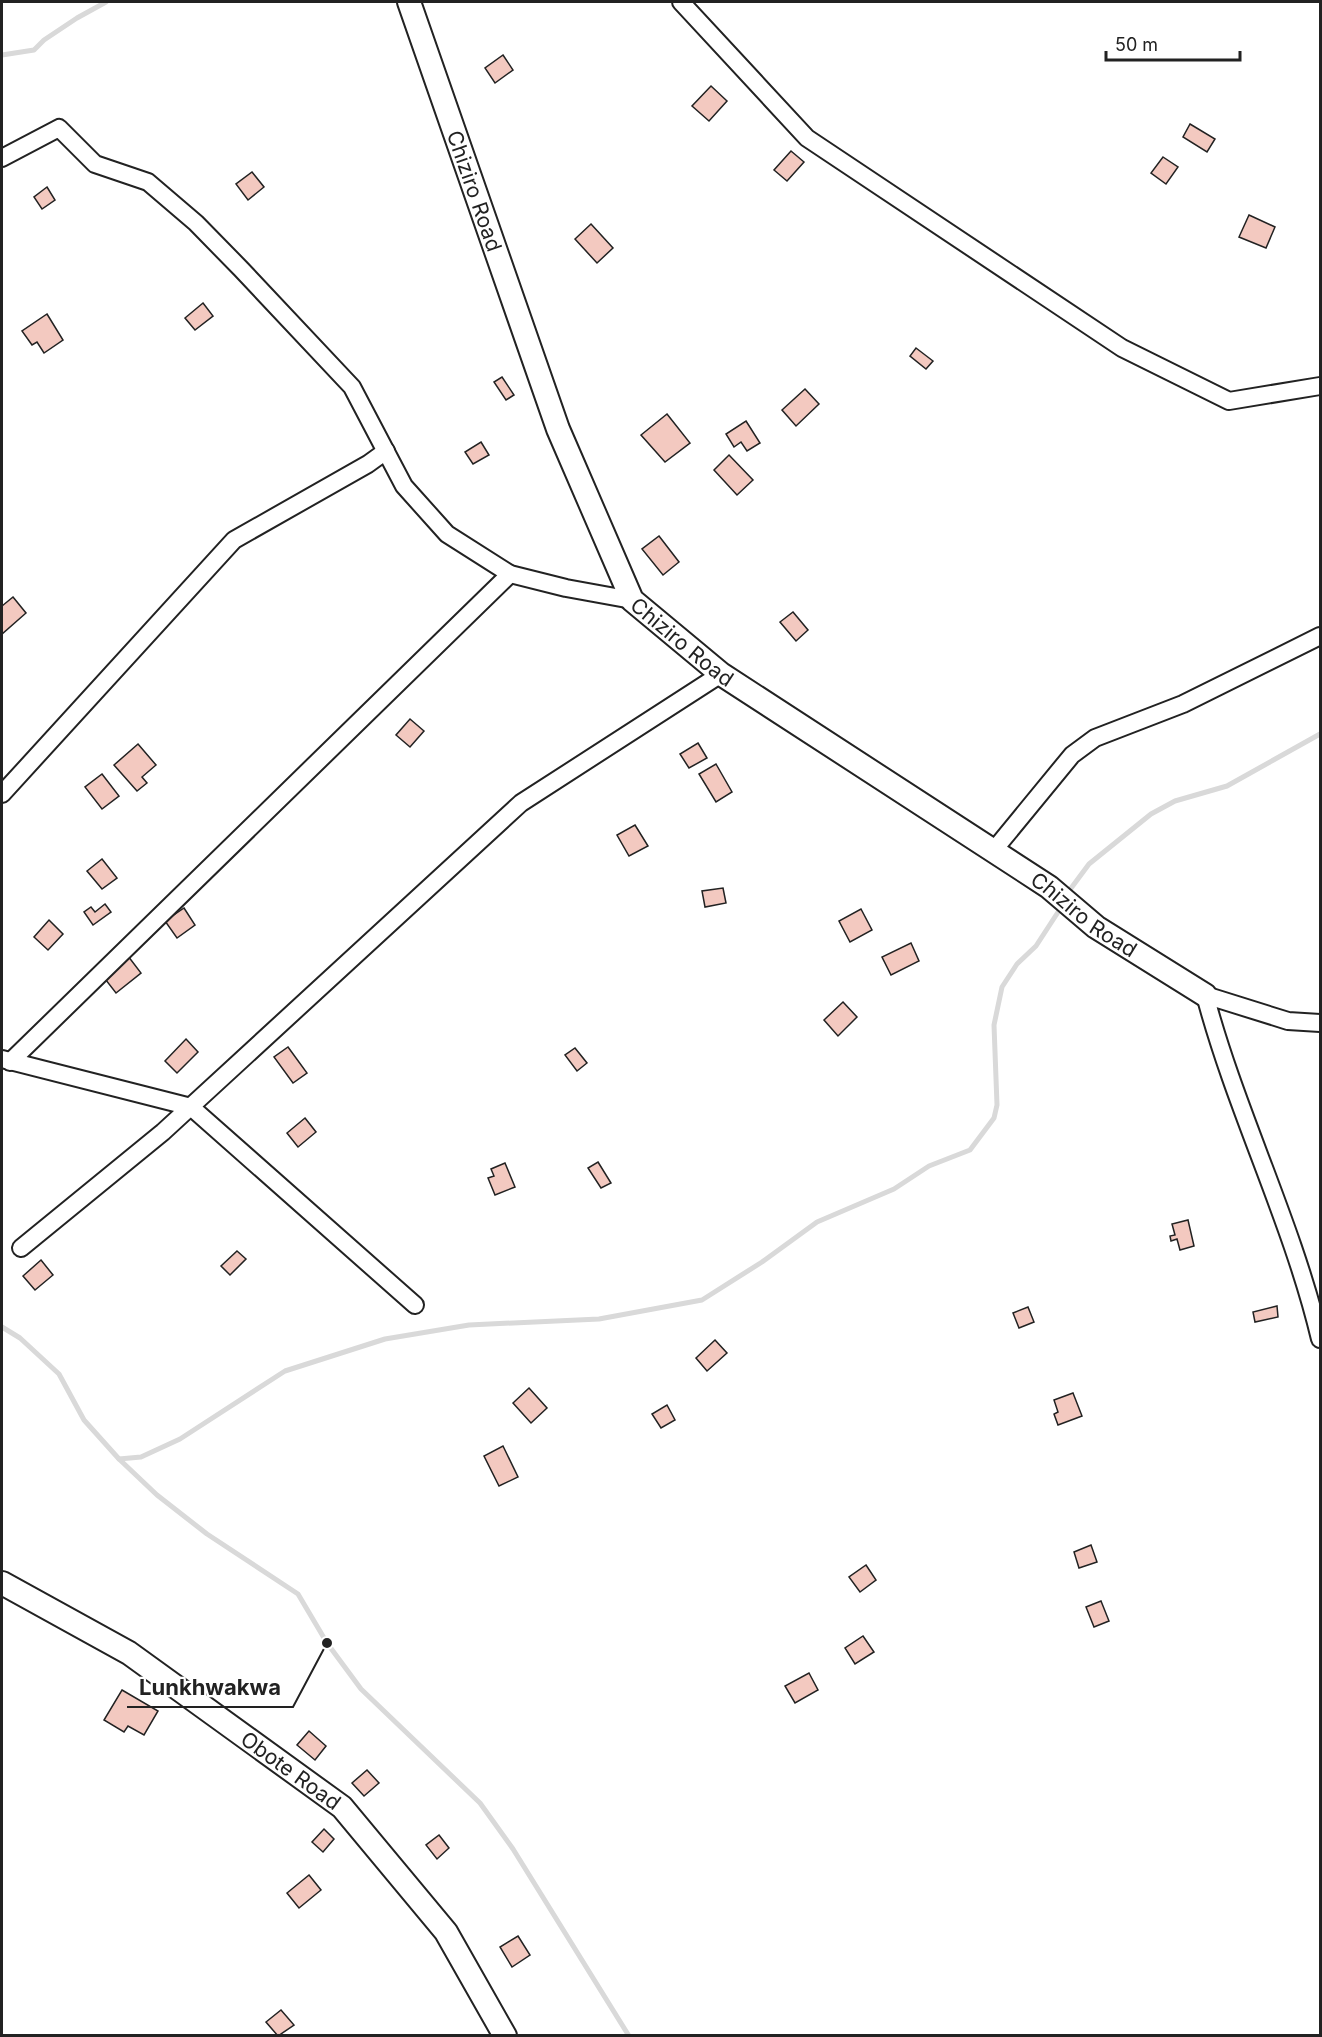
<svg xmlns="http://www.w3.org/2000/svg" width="1322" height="2037" font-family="Inter,sans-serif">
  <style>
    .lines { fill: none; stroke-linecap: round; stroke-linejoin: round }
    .stream { stroke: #d9d9d9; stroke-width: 5 }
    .building { fill: #f3c9c0; stroke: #222; stroke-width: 1.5 }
    .street-casing { stroke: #222; stroke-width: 20 }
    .secondary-casing { stroke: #222; stroke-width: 26 }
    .street { stroke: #fff; stroke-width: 16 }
    .secondary { stroke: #fff; stroke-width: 22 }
    .labels { text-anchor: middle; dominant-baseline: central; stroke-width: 4.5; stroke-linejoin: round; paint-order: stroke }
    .street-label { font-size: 21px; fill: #222; stroke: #fff }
    .leader { fill: none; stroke: #222; stroke-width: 2 }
    .callout-dot { fill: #222; stroke: #fff; stroke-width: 2 }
    .callout-label { font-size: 22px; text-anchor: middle; font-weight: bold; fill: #222; stroke: #fff; stroke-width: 4.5; stroke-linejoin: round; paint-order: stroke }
  </style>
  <rect width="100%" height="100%" fill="#fff"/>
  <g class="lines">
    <g class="stream">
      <polyline points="2,55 34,50 44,40 77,18 106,2"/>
      <polyline points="1066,895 1089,864 1151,814 1175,801 1227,786 1320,734"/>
      <polyline points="2,1327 20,1338 59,1374 84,1420 119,1459 157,1495 207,1534 298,1594 327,1643 361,1689 480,1803 513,1849 629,2036"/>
      <polyline points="119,1459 141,1457 180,1439 285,1371 385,1339 469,1325 599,1319 702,1300 762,1262 817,1222 894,1189 929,1166 970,1150 994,1118 997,1105 994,1025 1002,987 1017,964 1036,946 1062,906"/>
    </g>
  </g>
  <g class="building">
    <polygon points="503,55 513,70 495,83 485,68"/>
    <polygon points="711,86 727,101 709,121 692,106"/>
    <polygon points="1190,124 1215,139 1207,152 1183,137"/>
    <polygon points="791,151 804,162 787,181 774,170"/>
    <polygon points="1163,157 1178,167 1166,184 1151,173"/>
    <polygon points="252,172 264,187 248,200 236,184"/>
    <polygon points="47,187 55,200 42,209 34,197"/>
    <polygon points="1249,215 1275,227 1266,248 1239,237"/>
    <polygon points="591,224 613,248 597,263 575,239"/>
    <polygon points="203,303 213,316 195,330 185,318"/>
    <polygon points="47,314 63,340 44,353 37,342 32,345 22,331"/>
    <polygon points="916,348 933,361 926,369 910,356"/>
    <polygon points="502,377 514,395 506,400 494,382"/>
    <polygon points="805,389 819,404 796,426 782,410"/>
    <polygon points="667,414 690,443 665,462 641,435"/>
    <polygon points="746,421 760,443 747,451 741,442 734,447 726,434"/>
    <polygon points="481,442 489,455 473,464 465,452"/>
    <polygon points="729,455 753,480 737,495 714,470"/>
    <polygon points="659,536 679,562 663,575 642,549"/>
    <polygon points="13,597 26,613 2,634 2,606"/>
    <polygon points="793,612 808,630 796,641 780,622"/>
    <polygon points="410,719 424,731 410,747 396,735"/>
    <polygon points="698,743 707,758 689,768 680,754"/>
    <polygon points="138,744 156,765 142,777 147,783 137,791 114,765"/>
    <polygon points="716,764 732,792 716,802 699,774"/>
    <polygon points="102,774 119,796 102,809 85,787"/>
    <polygon points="635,825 648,846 629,856 617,835"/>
    <polygon points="102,859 117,878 102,889 87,871"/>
    <polygon points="723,888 726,903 705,907 702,891"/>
    <polygon points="105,904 111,912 93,925 84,912 91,907 95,912"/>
    <polygon points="184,908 195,925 177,938 165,921"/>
    <polygon points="861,909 872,930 850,942 839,921"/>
    <polygon points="49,920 63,934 48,950 34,937"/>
    <polygon points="911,943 919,961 891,975 882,957"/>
    <polygon points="128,956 141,973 116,993 102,975"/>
    <polygon points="843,1002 857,1017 838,1036 824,1020"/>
    <polygon points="186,1039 198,1052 177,1073 165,1061"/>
    <polygon points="288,1047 307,1073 293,1083 274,1057"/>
    <polygon points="575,1048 587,1063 577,1071 565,1055"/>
    <polygon points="305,1118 316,1132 298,1147 287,1133"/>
    <polygon points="598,1162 611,1183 601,1188 588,1168"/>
    <polygon points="505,1163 515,1187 495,1195 488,1178 494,1176 491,1169"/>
    <polygon points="1188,1220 1194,1246 1180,1250 1177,1239 1171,1241 1170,1236 1175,1235 1172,1224"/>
    <polygon points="237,1251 246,1259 230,1275 221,1266"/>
    <polygon points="41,1260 53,1275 35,1290 23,1276"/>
    <polygon points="1277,1306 1278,1317 1255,1322 1253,1312"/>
    <polygon points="1028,1307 1034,1322 1019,1328 1013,1313"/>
    <polygon points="715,1340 727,1353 707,1371 696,1358"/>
    <polygon points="529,1388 547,1408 531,1423 513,1403"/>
    <polygon points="1073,1393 1082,1416 1058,1425 1054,1414 1058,1412 1054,1400"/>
    <polygon points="667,1405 675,1420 661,1428 652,1414"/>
    <polygon points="503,1446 518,1477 499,1486 484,1456"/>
    <polygon points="1091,1545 1097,1562 1079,1568 1074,1552"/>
    <polygon points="866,1565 876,1580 860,1592 849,1577"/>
    <polygon points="1101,1601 1109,1621 1094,1627 1086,1607"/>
    <polygon points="863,1636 874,1652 855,1664 845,1648"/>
    <polygon points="809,1673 818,1690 795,1703 785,1686"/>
    <polygon points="122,1690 158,1711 144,1735 128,1726 124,1732 104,1720"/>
    <polygon points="309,1731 326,1746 315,1760 297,1745"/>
    <polygon points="367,1770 379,1783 364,1796 352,1783"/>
    <polygon points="324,1829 334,1839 323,1852 312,1842"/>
    <polygon points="439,1835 449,1848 437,1859 426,1845"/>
    <polygon points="309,1875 321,1890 299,1908 287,1893"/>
    <polygon points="518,1936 530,1955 512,1967 500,1947"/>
    <polygon points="281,2010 294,2025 278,2036 266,2022"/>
  </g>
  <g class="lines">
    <defs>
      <g id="street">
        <polyline points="681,2 807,138 1122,348 1229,401 1320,386"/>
        <polyline points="2,158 59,128 95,164 148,182 196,223 241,269 352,387 404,486 447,534 510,574 566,588 632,600"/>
        <polyline points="2,794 234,540 368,464 386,451"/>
        <polyline points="994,850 1072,755 1095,738 1183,704 1320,636"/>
        <path d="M1320,1023L1288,1021L1205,995C1236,1112 1292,1221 1320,1339"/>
        <polyline points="2,1059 191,1107 415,1305"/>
        <polyline points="10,1062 510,574"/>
        <polyline points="21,1248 163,1132 521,803 721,674"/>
      </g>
      <g id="secondary">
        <path id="s1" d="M409,2L558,429L632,600L721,674L1049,887L1096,927L1205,995"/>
        <path id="s2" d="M2,1583L129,1653L342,1807L446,1932L505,2036"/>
      </g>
    </defs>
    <use href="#street" class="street-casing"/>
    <use href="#secondary" class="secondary-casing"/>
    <use href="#street" class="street"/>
    <use href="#secondary" class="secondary"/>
  </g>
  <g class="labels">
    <g class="street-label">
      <text stroke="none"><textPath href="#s1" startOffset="200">Chiziro Road</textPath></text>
      <text stroke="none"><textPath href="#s1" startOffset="704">Chiziro Road</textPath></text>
      <text stroke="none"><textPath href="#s1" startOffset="1190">Chiziro Road</textPath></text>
      <text stroke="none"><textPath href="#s2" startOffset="345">Obote Road</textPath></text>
    </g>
  </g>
  <path class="leader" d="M327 1643L293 1707H127"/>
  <circle class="callout-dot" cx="327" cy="1643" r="6"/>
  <g class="callout-label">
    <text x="210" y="1695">Lunkhwakwa</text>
  </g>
  <rect width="1322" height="2037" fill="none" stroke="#222222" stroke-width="6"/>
  <path d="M1106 51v9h134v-9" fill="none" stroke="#222222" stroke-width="3"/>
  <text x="1115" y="51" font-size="18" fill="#222222" stroke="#ffffff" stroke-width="4.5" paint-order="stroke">50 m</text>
</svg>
